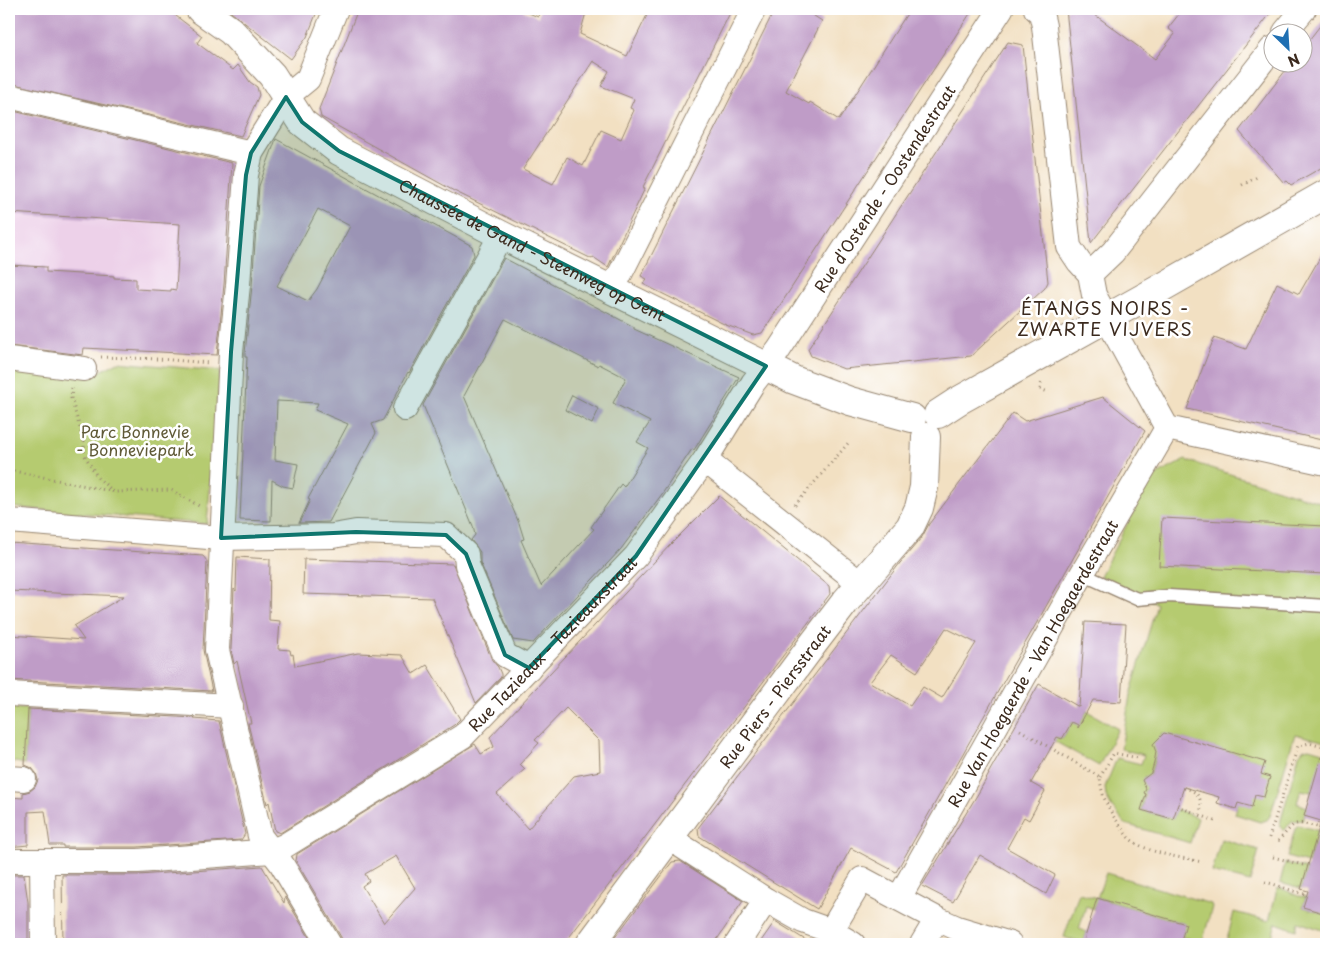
<svg xmlns="http://www.w3.org/2000/svg" width="1335" height="953" font-family="'Playpen Sans',sans-serif">
  <style>
    .built { fill: #edd1e9 }
    .green { fill: #b5cb70; stroke: #787a47 }
    .building { fill: #bf9cc7; fill-rule: evenodd }
    .lines { fill: none; stroke-linecap: round; stroke-linejoin: round }
    .lane-casing { stroke: #968570; stroke-width: 15 }
    .street-casing { stroke: #968570; stroke-width: 26 }
    .secondary-casing { stroke: #968570; stroke-width: 30 }
    .path { stroke: #968570; stroke-width: 3; stroke-dasharray: 1 4; stroke-linecap: butt }
    .lane { stroke: #fff; stroke-width: 12 }
    .street { stroke: #fff; stroke-width: 24 }
    .secondary { stroke: #fff; stroke-width: 28 }
    .marked { fill: #0f766e; fill-opacity: 0.2; stroke: #0f766e; stroke-width: 4; stroke-linejoin: round }
    .labels { text-anchor: middle; dominant-baseline: central; stroke-width: 5; stroke-linejoin: round; paint-order: stroke }
    .street-label { font-size: 16px; fill: #3b2a1e; stroke: #fff }
    .park-label { font-size: 16px; fill: #605a37; stroke: #fff }
    .neighbourhood-label { font-size: 18px; letter-spacing: 1px; fill: #3b2a1e; stroke: #fff }
  </style>
  <rect width="100%" height="100%" fill="#fff"/>
  <filter id="ink" filterUnits="userSpaceOnUse"><feTurbulence type="fractalNoise" baseFrequency=".02" numOctaves="2"/><feDisplacementMap in="SourceGraphic" scale="10" xChannelSelector="R" yChannelSelector="G"/><feConvolveMatrix kernelMatrix="1 2 1 2 8 2 1 2 1" color-interpolation-filters="sRGB"/></filter>
  <filter id="wash" filterUnits="userSpaceOnUse"><feTurbulence type="fractalNoise" baseFrequency=".0096" numOctaves="4" result="noise"/><feDisplacementMap in="SourceGraphic" scale="20" xChannelSelector="R" yChannelSelector="G"/><feGaussianBlur stdDeviation="1.12" result="paint"/><feColorMatrix in="noise" values="0 0 0 0 0 0 0 0 0 0 0 0 0 0 0 0 0 1.4 0 .05"/><feComposite in="paint" operator="in"/></filter>
  <g filter="url(#wash)">
    <rect width="100%" height="100%" fill="#f2e0c2"/>
    <polygon class="built" points="9,173 100,191 230,199 224,305 42,297 9,292"/>
    <g class="green">
      <polygon points="118,362 220,371 207,524 9,507 9,369 89,377"/>
      <polygon points="1185,460 1326,504 1326,742 1295,734 1270,816 1267,820 1260,822 1235,814 1238,803 1261,774 1264,762 1162,733 1160,739 1155,742 1154,746 1157,751 1150,775 1145,777 1143,781 1146,787 1141,810 1173,819 1176,809 1198,818 1190,843 1125,824 1111,806 1106,796 1105,787 1117,758 1141,764 1144,755 1121,749 1130,695 1157,604 1100,576 1151,478"/>
      <polygon points="9,708 28,709 25,764 15,762 9,765"/>
      <polygon points="1087,711 1118,729 1099,766 1018,721 1020,717 1062,739 1072,722 1079,725"/>
      <polygon points="1309,748 1326,753 1326,786 1314,782 1311,792 1301,790 1297,803 1307,807 1303,820 1292,821 1284,831 1280,825 1281,820 1299,755 1304,749"/>
      <polygon points="1298,825 1323,832 1320,845 1314,844 1308,863 1287,857 1295,829"/>
      <polygon points="1221,839 1259,850 1250,882 1212,872"/>
      <polygon points="1285,863 1307,869 1301,889 1280,883"/>
      <polygon points="1106,873 1211,904 1212,907 1202,944 1189,944 1190,939 1182,937 1185,924 1098,898 1094,909 1086,906 1079,929 1087,932 1083,944 1064,937 1079,893 1097,898"/>
      <polygon points="1281,888 1298,896 1306,897 1303,907 1326,914 1326,931 1298,922 1296,930 1276,923 1270,944 1253,944 1245,942 1244,944 1226,944 1234,912 1269,921 1277,889"/>
    </g>
    <g id="blocks">
      <g class="building">
        <polygon points="9,9 167,9 202,36 197,43 233,70 238,65 250,82 257,87 259,95 241,136 9,83"/>
        <polygon points="227,9 318,9 307,37 291,59"/>
        <path d="M358,9H520L538,17L540,9H587L580,34L627,56L650,9H732L643,187L645,188L638,203L608,267L593,257L592,259L454,191L321,117L319,109ZM593,61L609,71L601,86L634,99L630,108L634,110L621,139L601,130L583,166L567,157L553,184L523,169Z"/>
        <polygon points="775,9 803,9 822,21 786,91 809,104 810,102 839,120 910,9 973,9 762,333 753,335 726,325 643,284 647,279 641,276"/>
        <polygon points="1066,9 1087,9 1155,59 1175,34 1168,28 1183,9 1274,9 1091,243"/>
        <polygon points="1326,18 1326,165 1291,185 1287,181 1284,183 1239,131 1292,62 1302,62 1302,49"/>
        <polygon points="1008,42 1023,45 1048,282 1045,288 971,356 844,369 811,356 808,349"/>
        <polygon points="9,110 232,163 224,284 217,355 84,348 83,355 9,346 9,265 46,267 46,272 114,276 114,278 136,279 136,289 171,291 171,289 176,290 180,224 9,213"/>
        <path d="M276,139L472,246L474,255L409,373L408,372L383,420L372,424L376,433L329,522L299,523L310,500L308,499L348,424L315,410L318,403L277,401L275,460L298,464L293,488L283,486L272,480L271,521L240,520L247,357H245V353L252,286L259,186ZM318,209L350,226L317,289L308,301L277,286Z"/>
        <polygon points="1326,247 1326,441 1187,409 1214,338 1246,349 1277,283 1299,294"/>
        <path d="M504,258L634,327V329L739,377L694,450L692,449L662,494L621,549L533,643L513,640L480,562V552L471,540L475,535L473,526L423,405ZM505,319L598,366L599,364L626,378L613,403L650,422L637,442L648,448L624,487L621,484L591,527L594,529L541,586L521,540L524,539L519,523L464,396Z"/>
        <polygon points="572,395 599,409 592,424 565,410"/>
        <path d="M1103,397L1145,431L896,872L851,848L817,909L699,836L698,828L900,563L922,537L929,524L1013,413L1025,421ZM946,628L976,643L942,698L923,687L910,706L870,682L891,655L917,672Z"/>
        <path d="M719,496L829,586L830,594L564,944H343L341,937L296,861L297,854L475,744L481,754L494,747L490,737L671,544ZM566,708L599,741L600,771L574,776L528,829L497,794L525,769L520,764L539,743L535,740ZM396,856L415,888L384,923L362,886L369,881L365,874Z"/>
        <polygon points="1162,518 1326,526 1326,574 1159,566"/>
        <polygon points="9,543 203,556 207,561 203,650 212,691 9,680 9,635 84,640 74,626 124,596 9,591"/>
        <polygon points="237,557 270,559 269,620 280,621 278,649 290,650 291,655 293,654 295,666 358,653 402,655 413,674 427,665 460,719 454,725 280,833 275,831 269,802 267,804 248,723 251,723 246,701 237,661 234,664 231,649 234,589 236,591"/>
        <polygon points="304,559 453,564 492,660 498,667 501,674 501,677 476,703 432,598 303,594"/>
        <polygon points="1085,622 1126,624 1121,702 1093,700 1078,728 1078,725 1072,722 1062,739 1057,737 1031,783 1045,791 1029,820 1024,817 1007,848 1055,875 1046,894 980,855 953,902 922,886 979,792 989,774 988,774 1039,684 1079,707"/>
        <polygon points="28,709 195,718 194,719 219,721 245,834 241,840 137,847 63,847 63,845 50,845 45,811 28,812 28,845 9,847 9,797 23,798 23,793 30,791 35,787 38,780 36,773 32,768 25,765"/>
        <polygon points="1164,733 1265,762 1261,774 1270,777 1264,797 1255,795 1252,807 1238,803 1236,809 1217,803 1219,797 1184,787 1173,819 1141,810 1146,794 1144,793 1146,789 1142,780 1151,773 1154,763 1156,752 1153,744"/>
        <polygon points="1321,757 1326,758 1326,914 1303,907 1308,891 1301,889 1321,821 1304,816"/>
        <polygon points="680,861 743,901 714,944 610,944 672,862"/>
        <polygon points="262,866 284,903 285,897 313,944 63,944 62,875 139,875"/>
        <polygon points="9,875 24,875 28,902 28,944 9,944"/>
        <polygon points="1097,898 1186,924 1180,944 1083,944"/>
        <polygon points="775,921 783,926 812,944 759,944"/>
      </g>
    </g>
  </g>
  <g filter="url(#ink)">
    <use href="#blocks" fill-opacity="0" stroke="#968570" stroke-width="1"/>
    <g class="lines">
      <defs>
        <polyline id="lane" points="1082,574 1137,599 1169,596 1326,606"/>
        <g id="street">
          <polyline points="1036,9 1041,13 1044,26 1069,247 1079,262 1090,274 1094,295 1167,428 1326,463"/>
          <polyline points="1285,32 1304,9"/>
          <polyline points="9,96 251,153"/>
          <polyline points="1090,274 1113,252 1272,49"/>
          <polyline points="612,290 754,9"/>
          <polyline points="9,359 84,369"/>
          <polyline points="405,409 501,235"/>
          <polyline points="705,460 861,584"/>
          <polyline points="9,521 221,538 333,536 356,532 446,535 466,554 467,565 505,655 529,668"/>
          <polyline points="9,694 231,706"/>
          <polyline points="9,778 24,779"/>
          <polyline points="669,838 766,900 803,921 831,931 853,944"/>
          <path id="s1" d="M9,861H138L272,851L286,845L463,736L636,556L705,460L753,383L778,351L1001,9"/>
          <polyline points="42,861 43,944"/>
          <path id="s2" d="M899,898L1082,574L1167,428"/>
          <polyline points="937,919 957,928 1010,944"/>
          <polyline points="831,931 862,879 937,919 922,944"/>
          <polyline points="329,944 281,863 260,836 217,650 231,352 238,285 246,175 251,153 286,97 308,79 336,9"/>
          <polyline points="737,944 766,900"/>
        </g>
        <g id="secondary">
          <path id="s3" d="M200,9L231,31L272,75L302,122L339,151L501,235L794,380L850,401L912,418"/>
          <polyline points="938,414 958,401 1161,288 1326,194"/>
          <path id="s4" d="M590,944L813,644L846,601L910,527L919,508L924,487L926,437"/>
        </g>
      </defs>
      <use href="#lane" class="lane-casing"/>
      <use href="#street" class="street-casing"/>
      <use href="#secondary" class="secondary-casing"/>
      <g class="path">
        <polyline points="1242,185 1259,176"/>
        <polyline points="101,357 159,359 210,363"/>
        <polyline points="72,388 71,398 84,442 84,454 98,478 114,492"/>
        <polyline points="1040,389 1042,381"/>
        <polyline points="1040,389 1048,392"/>
        <polyline points="9,470 115,492 171,490 201,507"/>
        <polyline points="795,505 850,441"/>
        <path d="M1020,730L1100,777C1101,793 1106,804 1114,817C1119,823 1123,831 1128,837C1144,853 1179,857 1202,862"/>
        <polyline points="1100,777 1114,753 1138,758"/>
        <path d="M1184,788C1199,791 1203,800 1200,814"/>
        <polyline points="1177,806 1215,821"/>
        <polyline points="1269,838 1298,746 1309,743 1326,748"/>
        <path d="M1278,841C1296,823 1291,820 1317,827L1319,821"/>
        <polyline points="1273,857 1307,866"/>
        <path d="M1265,882C1279,885 1292,892 1307,894"/>
      </g>
      <use href="#lane" class="lane"/>
      <use href="#street" class="street"/>
      <use href="#secondary" class="secondary"/>
    </g>
  </g>
  <path class="marked" d="M286,97L302,122L339,151L766,366L636,556L529,668L505,655L466,554L446,535L356,532L221,538L231,352L246,175L251,153Z"/>
  <g class="labels">
    <g class="street-label">
      <text stroke="none"><textPath href="#s1" startOffset="1180">Rue d'Ostende - Oostendestraat</textPath></text>
      <text stroke="none"><textPath href="#s3" startOffset="418">Chaussée de Gand - Steenweg op Gent</textPath></text>
      <text stroke="none"><textPath href="#s1" startOffset="615">Rue Tazieaux - Tazieauxstraat</textPath></text>
      <text stroke="none"><textPath href="#s2" startOffset="270">Rue Van Hoegaerde - Van Hoegaerdestraat</textPath></text>
      <text stroke="none"><textPath href="#s4" startOffset="309">Rue Piers - Piersstraat</textPath></text>
    </g>
    <g class="park-label">
      <text x="135" y="431">Parc Bonnevie<tspan x="135" dy="18">- Bonneviepark</tspan></text>
    </g>
    <g class="neighbourhood-label">
      <text x="1105" y="307">ÉTANGS NOIRS -<tspan x="1105" dy="21">ZWARTE VIJVERS</tspan></text>
    </g>
  </g>
  <rect width="1335" height="953" fill="none" stroke="#fff" stroke-width="30"/>
  <g transform="translate(1288 48) rotate(155)"><circle r="24" fill="#ffffff" stroke="#b1aaa5"/>
  <path d="M0-4L9 19L0 12L-9 19Z" fill="#1f6fb2"/>
  <text y="-8" font-size="14" font-weight="bold" text-anchor="middle" fill="#3b2a1e">N</text>
  </g>
</svg>
